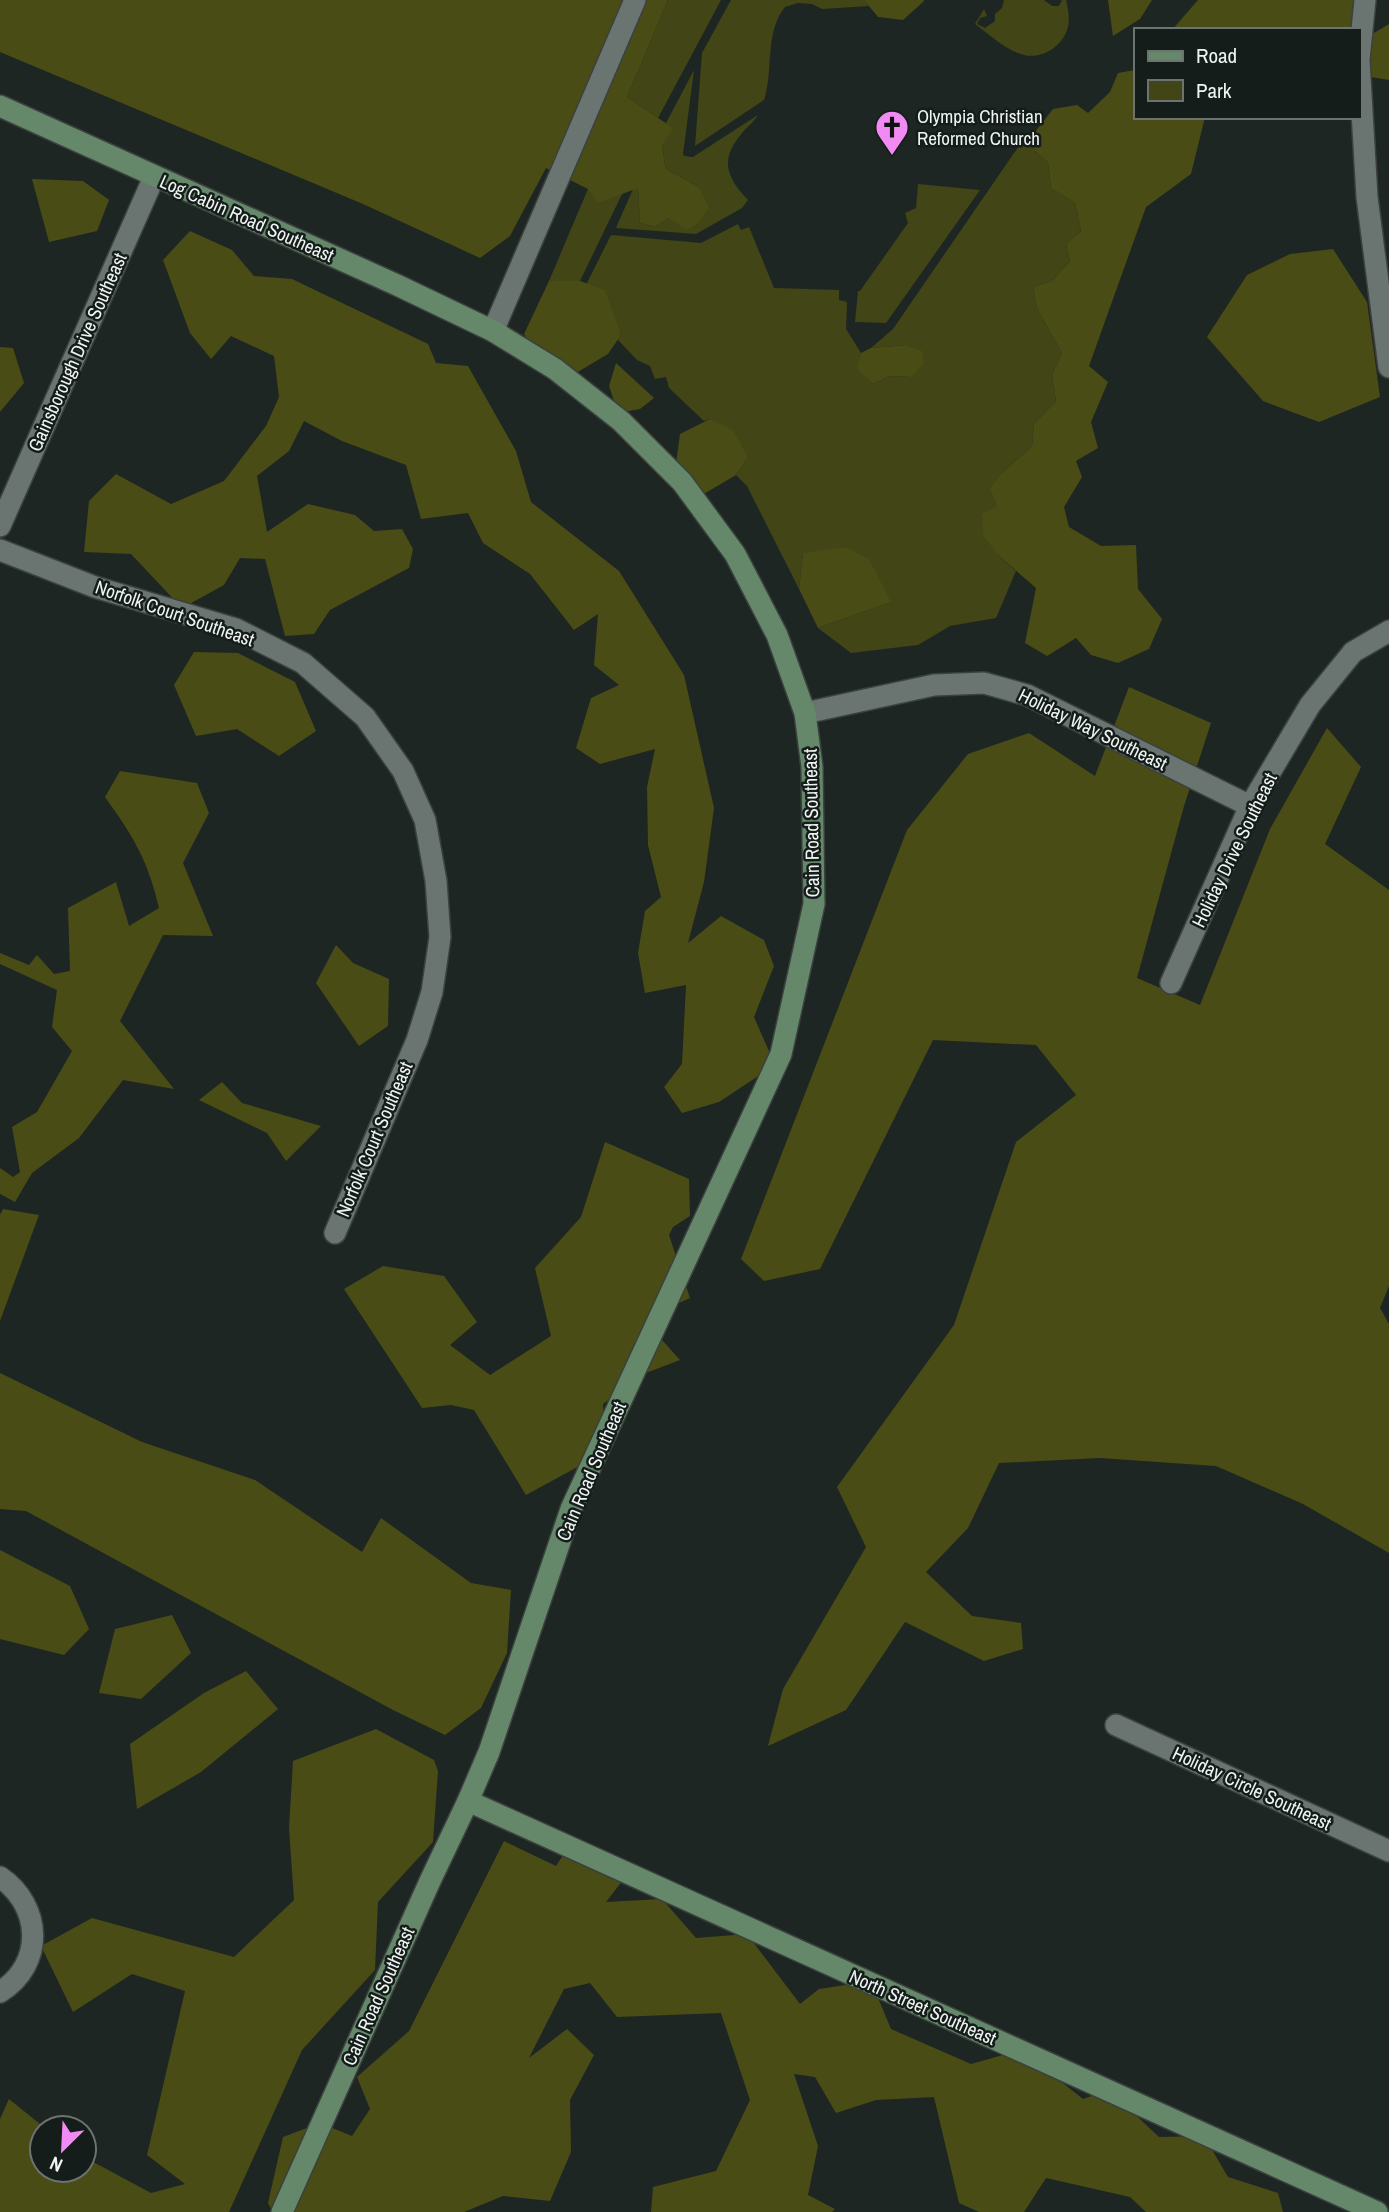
<svg xmlns="http://www.w3.org/2000/svg" width="1389" height="2212" font-family="'Archivo Narrow',sans-serif">
  <style>
    .green { fill: #424515 }
    .forest { fill: #494c15 }
    .lines { fill: none; stroke-linecap: round; stroke-linejoin: round }
    .street-casing { stroke: #3b413f; stroke-width: 24 }
    .secondary-casing { stroke: #3b413f; stroke-width: 24 }
    .street { stroke: #6a7470; stroke-width: 21 }
    .secondary { stroke: #66886a; stroke-width: 21 }
    .labels { text-anchor: middle; dominant-baseline: central; stroke-width: 5; stroke-linejoin: round; paint-order: stroke }
    .poi-label { font-size: 19px; fill: #eff4f2; stroke: #141d1a; text-anchor: start }
    .street-label { font-size: 19px; fill: #eff4f2; stroke: #141d1a }
  </style>
  <rect width="100%" height="100%" fill="#1e2623"/>
  <g class="green">
    <polygon points="668,0 721,0 658,118 627,97"/>
    <path d="M731,0H864L869,6L822,9L812,4L798,3L785,7C764,33 774,70 764,100L695,146L702,53Z"/>
    <path d="M1004,0H1044L1052,6H1059L1062,0H1066C1068,9 1070,18 1068,27C1063,47 1040,61 1021,54C1004,49 989,34 975,24L984,9L987,16L980,18L977,24L985,28L995,21V14L1002,8Z"/>
    <path d="M694,70L683,154L684,156L693,157L758,115C754,122 748,126 743,132C720,158 725,176 748,200L742,208L696,234L616,228L633,189L638,187L640,223L655,227L669,218L699,187L666,169L662,147L672,128L666,123Z"/>
    <polygon points="1035,132 1034,150 1048,163 1051,188 1075,203 1081,231 1066,244 1070,261 1052,281 1033,287 1037,309 1062,353 1052,375 1056,401 1034,424 1032,446 1002,473 997,506 998,555 1016,571 996,618 950,626 918,645 851,653 818,628 891,602 803,553 799,589 747,486 736,475 748,457 710,419 704,421 669,388 666,377 655,379 650,366 637,360 618,340 621,334 587,283 611,235 701,243 738,224 741,230 749,227 774,288 839,290 839,300 847,302 846,329 861,353 858,369 873,384 889,376 910,377 906,345 871,348 893,329 1025,137"/>
    <polygon points="918,184 980,190 886,323 855,322 858,291 860,291 908,223 905,213 916,208"/>
    <polygon points="588,189 612,196 623,192 580,281 549,281"/>
  </g>
  <g class="forest">
    <polygon points="0,0 668,0 627,97 673,128 662,147 666,169 699,187 709,208 697,224 686,230 669,218 655,227 640,223 638,188 598,203 588,189 546,168 510,236 480,258 363,204 0,52"/>
    <polygon points="864,0 924,0 924,1 903,20 878,17"/>
    <polygon points="1108,0 1152,0 1140,19 1113,36"/>
    <polygon points="1198,0 1356,0 1352,7 1374,33 1389,24 1389,80 1359,75 1359,30 1172,30"/>
    <polygon points="1135,70 1135,117 1205,117 1191,174 1146,207 1089,366 1108,382 1091,422 1098,448 1076,461 1082,477 1064,507 1069,527 1101,546 1136,545 1138,589 1162,619 1149,649 1118,663 1091,655 1076,638 1047,656 1025,643 1036,588 998,555 983,535 982,514 997,506 990,488 1002,473 1032,446 1034,424 1056,401 1052,375 1062,353 1037,309 1033,287 1052,281 1070,261 1066,244 1081,231 1075,203 1051,188 1048,163 1034,150 1035,132 1053,109 1077,105 1088,113 1110,92 1118,73"/>
    <polygon points="32,179 83,181 109,200 97,231 49,242"/>
    <polygon points="190,231 232,250 254,276 292,279 428,344 436,363 468,366 516,451 531,502 619,571 684,675 714,808 704,882 688,943 721,916 764,940 774,966 754,1017 775,1065 719,1102 682,1113 664,1087 682,1064 686,985 645,993 638,953 645,911 661,897 648,845 647,787 655,749 600,764 576,748 591,698 619,685 594,665 598,614 574,630 530,574 483,543 468,513 421,519 406,465 342,441 304,421 289,451 257,476 267,532 308,504 355,515 374,531 402,529 413,549 409,568 330,610 314,634 285,636 265,559 240,558 224,585 182,608 131,554 84,552 89,501 116,474 171,504 224,481 266,426 279,397 274,356 231,336 211,359 190,333 163,260"/>
    <polygon points="1333,249 1367,302 1380,397 1319,422 1263,401 1207,337 1247,275 1290,254"/>
    <polygon points="549,281 580,281 605,290 621,335 608,354 576,373 540,359 524,334"/>
    <polygon points="906,345 922,351 924,363 911,377 889,376 873,384 857,369 861,353 871,348"/>
    <polygon points="0,347 13,348 24,383 0,412"/>
    <polygon points="616,363 654,398 640,409 618,413 609,386"/>
    <polygon points="710,419 733,430 748,457 736,475 697,498 675,471 680,434"/>
    <polygon points="846,547 869,559 891,602 818,628 799,589 803,553"/>
    <polygon points="194,652 238,653 295,682 316,731 279,756 237,729 196,736 174,685"/>
    <polygon points="1129,687 1211,723 1184,806 1137,978 1200,1005 1270,829 1327,728 1361,767 1325,844 1389,890 1389,1286 1380,1308 1389,1324 1389,1553 1303,1504 1216,1466 1100,1458 999,1463 968,1528 926,1572 972,1616 1021,1623 1023,1649 984,1661 905,1622 846,1710 768,1746 783,1689 866,1547 837,1487 954,1325 1016,1142 1076,1095 1036,1045 933,1040 820,1269 764,1281 741,1259 907,830 968,754 1029,733 1095,776"/>
    <path d="M120,771L197,783L209,813L183,863L213,936L163,935L120,1021L174,1089L123,1080L79,1138L32,1173L15,1202L0,1194V1168L13,1177L20,1172L12,1127L37,1112L72,1051L52,1027L57,990L0,964V953L29,965L37,955L54,974L70,971L68,908L116,882L129,926L159,908C148,860 133,836 105,797Z"/>
    <polygon points="336,945 353,963 389,979 388,1026 359,1046 316,983"/>
    <polygon points="222,1082 242,1103 321,1126 286,1161 267,1133 199,1100"/>
    <polygon points="605,1142 689,1179 690,1216 673,1227 669,1235 690,1298 666,1309 654,1331 680,1360 646,1373 603,1404 605,1452 526,1495 474,1410 451,1405 422,1408 344,1289 383,1266 444,1276 477,1322 450,1345 490,1375 551,1336 535,1268 581,1217"/>
    <polygon points="3,1209 39,1215 0,1321 0,1215"/>
    <polygon points="0,1373 142,1442 255,1480 362,1552 381,1518 471,1583 511,1590 507,1653 481,1708 445,1735 393,1710 26,1511 0,1509"/>
    <polygon points="0,1550 70,1586 89,1629 64,1655 0,1639"/>
    <polygon points="172,1615 191,1653 141,1699 99,1693 115,1629"/>
    <polygon points="246,1671 278,1709 201,1772 137,1809 130,1744 204,1693"/>
    <polygon points="376,1729 434,1760 438,1771 433,1842 378,1902 375,1970 302,2050 229,2212 0,2212 0,2119 9,2099 45,2128 42,2128 42,2170 84,2170 84,2157 151,2193 185,2184 147,2155 185,1991 132,1974 73,2012 41,1946 92,1918 234,1957 294,1900 289,1828 293,1761"/>
    <polygon points="504,1841 556,1866 569,1846 626,1876 606,1902 662,1899 696,1938 747,1934 800,2004 819,1989 871,1981 891,2029 971,2064 1021,2050 1083,2099 1109,2090 1159,2137 1204,2136 1228,2177 1278,2193 1283,2212 1146,2212 1130,2197 1046,2178 1024,2212 979,2212 959,2203 934,2097 876,2100 836,2113 815,2077 794,2074 818,2146 808,2195 835,2209 832,2212 651,2212 653,2187 716,2171 750,2100 721,2013 617,2017 590,1983 564,1989 529,2058 567,2029 594,2055 570,2100 571,2152 550,2201 503,2196 464,2212 273,2212 268,2203 283,2137 320,2123 352,2136 370,2109 357,2077 409,2031"/>
  </g>
  <g class="lines">
    <defs>
      <g id="street">
        <polyline points="1365,0 1359,60 1367,197 1389,367"/>
        <polyline points="493,331 635,0"/>
        <polyline points="0,526 154,177"/>
        <polyline points="0,550 95,587 236,629 303,663 365,717 403,771 425,820 436,881 440,937 432,992 417,1040 335,1233"/>
        <polyline points="805,713 934,685 984,683 1027,695 1250,806"/>
        <polyline points="1171,983 1250,806 1310,705 1353,652 1389,631"/>
        <polyline points="1116,1725 1389,1851"/>
        <path d="M0,1877C42,1906 45,1964 0,1992"/>
      </g>
      <g id="secondary">
        <polyline points="0,106 397,285 493,331 555,369 621,421 682,482 735,554 777,635 805,713 812,767 814,904 781,1054 571,1509 489,1752 468,1801 430,1881 282,2212"/>
        <polyline points="468,1801 1377,2212"/>
      </g>
    </defs>
    <use href="#street" class="street-casing"/>
    <use href="#secondary" class="secondary-casing"/>
    <use href="#street" class="street"/>
    <use href="#secondary" class="secondary"/>
  </g>
  <defs>
    <symbol id="church-pin" viewBox="-11 -11 22 30"><path d="M0 17L-7.5 6A9.5 9.5 0 1 1 7.5 6Z" fill="#f28af3" stroke="#141d1a"/><path d="M-1.2-6h2.4v3.5h3.3v2.4h-3.3V6h-2.4V-.1h-3.3v-2.4h3.3Z" fill="#111"/></symbol>
  </defs>
  <g fill-rule="evenodd">
    <use href="#church-pin" x="873" y="108" width="38" height="52"/>
  </g>
  <g class="labels">
    <g class="poi-label">
      <text x="917" y="116">Olympia Christian<tspan x="917" dy="22">Reformed Church</tspan></text>
    </g>
    <g class="street-label">
      <text transform="translate(247 218) rotate(24)">Log Cabin Road Southeast</text>
      <text transform="translate(77 352) rotate(-66)">Gainsborough Drive Southeast</text>
      <text transform="translate(175 613) rotate(19)">Norfolk Court Southeast</text>
      <text transform="translate(1093 729) rotate(26)">Holiday Way Southeast</text>
      <text transform="translate(811 823) rotate(-91)">Cain Road Southeast</text>
      <text transform="translate(1234 850) rotate(-64)">Holiday Drive Southeast</text>
      <text transform="translate(374 1139) rotate(-67)">Norfolk Court Southeast</text>
      <text transform="translate(591 1471) rotate(-67)">Cain Road Southeast</text>
      <text transform="translate(1252 1788) rotate(25)">Holiday Circle Southeast</text>
      <text transform="translate(378 1996) rotate(-66)">Cain Road Southeast</text>
      <text transform="translate(923 2007) rotate(24)">North Street Southeast</text>
    </g>
  </g>
  <rect x="1134" y="28" width="228" height="91" fill="#141d1a" stroke="#6c7370" stroke-width="2"/>
  <rect x="1148" y="51" width="35" height="10" fill="#66886a" stroke="#6c7370" stroke-width="2"/>
  <text x="1196" y="63" font-size="21" fill="#eff4f2">Road</text>
  <rect x="1148" y="80" width="35" height="21" fill="#424515" stroke="#6c7370" stroke-width="2"/>
  <text x="1196" y="98" font-size="21" fill="#eff4f2">Park</text>
  <g transform="translate(63 2149) rotate(204)"><circle r="33" fill="#141d1a" stroke="#6c7370" stroke-width="2"/>
  <path d="M0-5L12 26L0 18L-12 26Z" fill="#f28af3"/>
  <text y="-10" font-size="19" font-weight="bold" text-anchor="middle" fill="#eff4f2">N</text>
  </g>
</svg>
